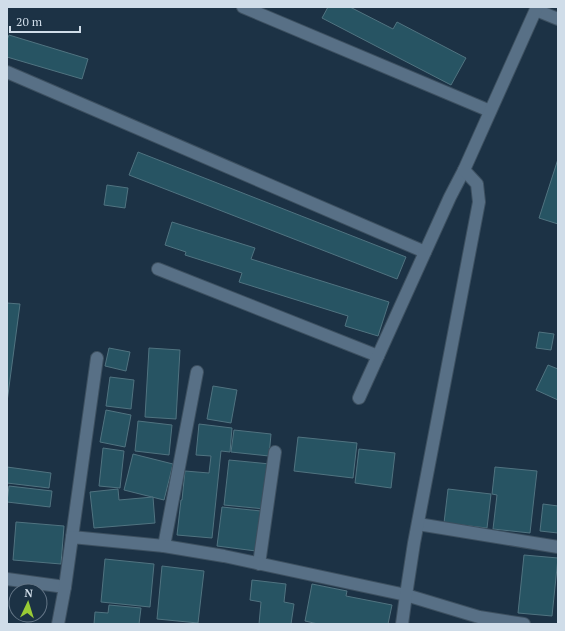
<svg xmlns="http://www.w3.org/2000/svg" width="565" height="631" font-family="'PT Serif',serif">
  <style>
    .building { fill: #275463; stroke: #507380 }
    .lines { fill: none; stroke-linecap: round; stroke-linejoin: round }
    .street-casing { stroke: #3d5060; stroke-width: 14 }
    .street { stroke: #587086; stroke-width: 12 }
  </style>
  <rect width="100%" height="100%" fill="#1c3245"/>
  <g class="building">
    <polygon points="328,7 350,7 393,29 397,22 466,58 451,85 322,18"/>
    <polygon points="9,35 88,59 82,79 7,57 7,40"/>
    <polygon points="138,152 406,257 397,279 129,175"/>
    <polygon points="558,159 558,224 539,218"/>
    <polygon points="107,185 128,188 125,208 104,205"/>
    <polygon points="172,222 255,248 251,259 389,302 378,336 345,326 348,316 239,282 242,273 185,255 186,252 165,245"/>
    <polygon points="7,303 20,304 7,402"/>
    <polygon points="539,332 554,334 551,350 536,348"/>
    <polygon points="109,348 130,352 126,371 105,366"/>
    <polygon points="149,348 180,350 176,419 145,417"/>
    <polygon points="548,365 558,369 558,400 536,390"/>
    <polygon points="110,377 134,380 131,409 106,406"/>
    <polygon points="213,386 237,390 231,423 207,419"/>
    <polygon points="106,410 131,415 125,447 100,442"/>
    <polygon points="138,421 172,425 169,455 135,451"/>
    <polygon points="199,424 232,428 230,452 221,451 212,538 177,535 181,500 182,500 185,471 209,473 211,456 196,455"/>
    <polygon points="234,430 271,434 269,456 231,452"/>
    <polygon points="298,437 357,443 353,478 294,471"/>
    <polygon points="103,448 124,451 120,488 99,486"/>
    <polygon points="359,449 395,453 391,488 355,483"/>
    <polygon points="133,454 173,464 164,500 124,490"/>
    <polygon points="229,460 270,464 265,509 224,505"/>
    <polygon points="7,467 51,473 49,488 7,483"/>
    <polygon points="495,467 537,471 530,533 493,529 497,495 492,494"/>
    <polygon points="9,486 52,491 50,507 7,502"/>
    <polygon points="118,489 119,500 153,497 155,523 94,528 90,492"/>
    <polygon points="448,489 491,494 487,528 444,523"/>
    <polygon points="543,504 558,506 558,533 540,531"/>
    <polygon points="222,507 261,511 256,551 217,546"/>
    <polygon points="16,522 64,526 61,564 13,560"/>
    <polygon points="524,555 558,558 552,616 518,613"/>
    <polygon points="105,559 154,564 150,607 101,602"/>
    <polygon points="162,566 204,571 198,623 157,619"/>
    <polygon points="252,580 286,584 284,602 294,604 291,624 259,624 261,602 250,600"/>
    <polygon points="312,584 347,591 346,596 392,605 388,624 318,624 305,621"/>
    <polygon points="109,605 141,608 139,624 94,624 95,612 108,613"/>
  </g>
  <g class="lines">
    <defs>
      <g id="street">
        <polyline points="243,7 490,111"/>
        <polyline points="536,10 558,19"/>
        <polyline points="7,72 425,252"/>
        <polyline points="158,269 378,356"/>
        <polyline points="359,398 450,197 464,170"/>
        <polyline points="418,524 558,547"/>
        <polyline points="72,537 97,358"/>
        <polyline points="164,546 197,372"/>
        <polyline points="259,564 275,452"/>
        <polyline points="7,579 65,587"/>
        <polyline points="58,624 65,587 72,537 164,546 224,556 406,595 479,617 524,624"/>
        <polyline points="402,624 406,595 414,543 479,202 477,184 464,170 537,7"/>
      </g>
    </defs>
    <use href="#street" class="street-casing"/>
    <use href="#street" class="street"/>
  </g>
  <rect width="565" height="631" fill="none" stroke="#d0dde9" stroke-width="16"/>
  <g transform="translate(28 603) rotate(4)"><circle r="19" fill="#1c3245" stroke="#647687"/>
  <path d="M0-3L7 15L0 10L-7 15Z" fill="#99cb35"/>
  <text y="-6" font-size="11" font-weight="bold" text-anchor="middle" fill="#d0dde9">N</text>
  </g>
  <path d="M10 26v6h70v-6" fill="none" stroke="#d0dde9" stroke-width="2"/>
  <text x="16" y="26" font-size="12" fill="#d0dde9" stroke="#1c3245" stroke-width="3" paint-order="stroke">20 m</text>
</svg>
